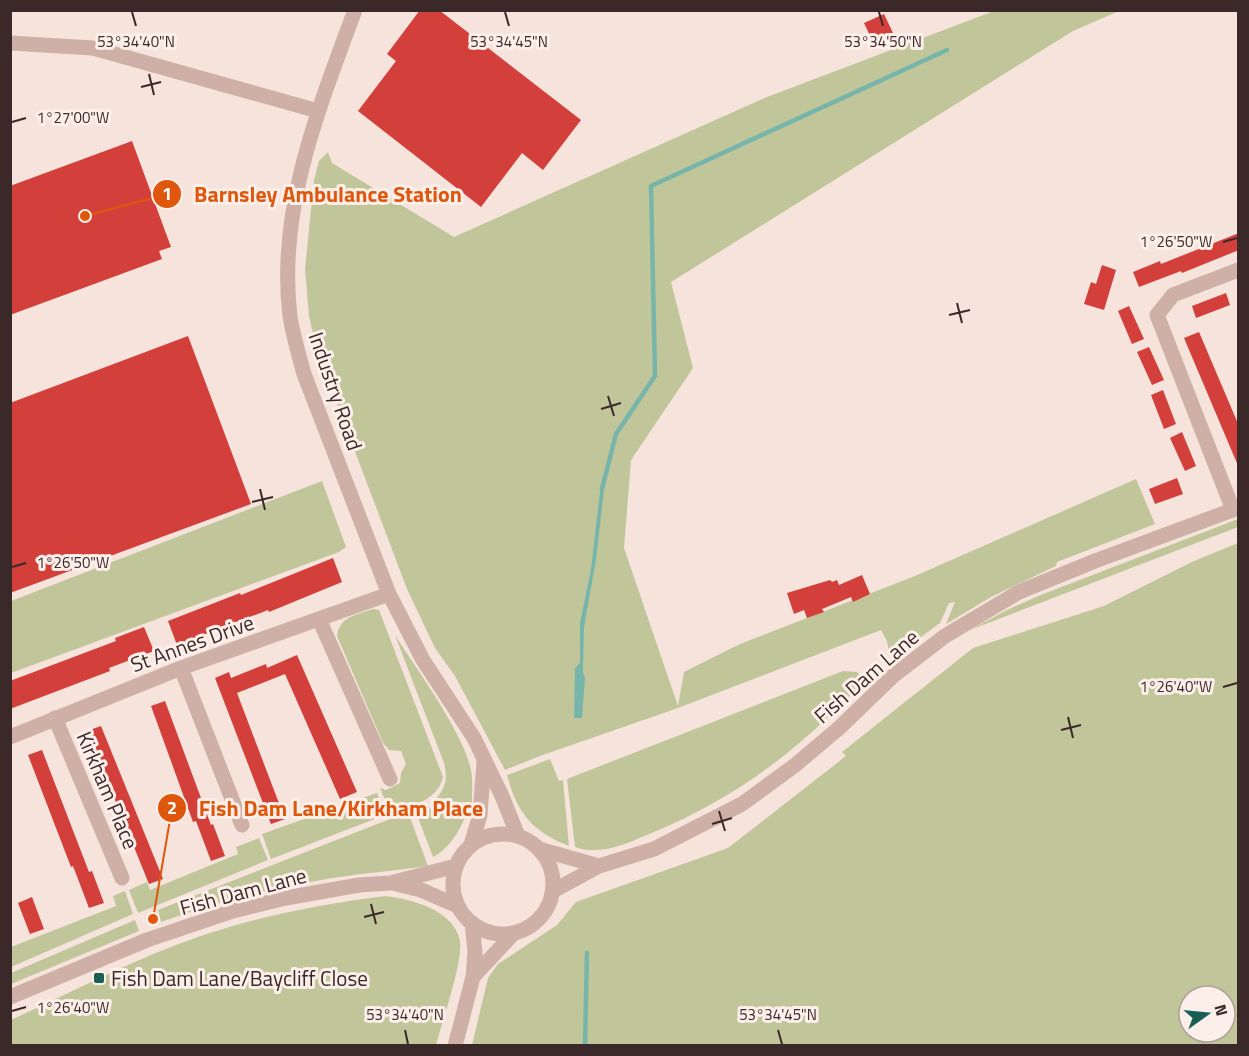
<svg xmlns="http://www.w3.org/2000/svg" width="1249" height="1056" font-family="'Titillium Web',sans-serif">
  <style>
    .green { fill: #c1c69a; fill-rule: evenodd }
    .water { fill: #77b5aa }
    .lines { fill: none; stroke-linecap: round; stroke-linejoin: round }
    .stream { stroke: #77b5aa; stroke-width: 4.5 }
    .building { fill: #d33f3b }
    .minor { stroke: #cfb0a6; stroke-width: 15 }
    .ticks { fill: none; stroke: #3a2928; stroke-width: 2 }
    .poi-dot { fill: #186055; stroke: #fcefe9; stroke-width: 2 }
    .labels { text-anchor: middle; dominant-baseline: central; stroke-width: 6; stroke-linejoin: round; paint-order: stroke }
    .street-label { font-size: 21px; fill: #3a2928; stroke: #fcefe9 }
    .poi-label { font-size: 21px; fill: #3a2928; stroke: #fcefe9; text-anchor: start }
    .ticks-label { font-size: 15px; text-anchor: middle; fill: #3a2928; stroke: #fcefe9; stroke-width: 6; stroke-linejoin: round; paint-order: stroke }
    .leader { fill: none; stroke: #df570d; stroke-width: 2 }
    .callout-dot { fill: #df570d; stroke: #fcefe9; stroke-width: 2 }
    .mark-label { font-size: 18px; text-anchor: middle; font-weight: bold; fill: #fff }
    .callout-label { font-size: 22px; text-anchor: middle; font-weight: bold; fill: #df570d; stroke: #fcefe9; stroke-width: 6; stroke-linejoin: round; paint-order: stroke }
  </style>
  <rect width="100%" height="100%" fill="#f5e3dc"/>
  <g class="green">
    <polygon points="994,11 1119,11 1073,31 671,282 693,368 631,460 624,548 678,706 684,672 740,644 915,576 1136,479 1155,524 1057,562 1056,566 991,597 946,624 955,602 949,603 940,623 898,654 889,652 887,641 881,630 678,708 540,756 505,770 455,676 435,648 407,589 317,351 309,316 305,269 314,180 319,161 328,152 332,163 454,237 767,97"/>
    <polygon points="322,481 346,547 339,552 11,673 11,601"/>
    <polygon points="1238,519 1238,527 970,630 1007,610 1038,596"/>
    <path d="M1238,543V1045H472L488,978L498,964L557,925L576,902L728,848L846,756L842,752L973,648L1104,606L1194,561ZM1189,996H1225V1032H1189Z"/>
    <path d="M373,609L379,610L443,777C437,802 411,805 390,813L380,788L386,790L400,783L401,773L406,764L401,751L389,750L383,743L337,636C340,616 356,615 373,609Z"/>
    <path d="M395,635C417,670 463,732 471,770C473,781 472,792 472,803L435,800C446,787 448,779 444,763Z"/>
    <path d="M843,671L857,672L862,678C855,694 841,705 829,716C778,766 720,804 654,832C630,842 601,857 575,847L567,779Z"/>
    <path d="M550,759L559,781L563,780L569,846C532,831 517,813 507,775Z"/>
    <polygon points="377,793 385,815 271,859 262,834"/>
    <path d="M423,808L467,811C462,828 449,849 433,857L417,815Z"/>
    <path d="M408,812L428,866C394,871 361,873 327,879C271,888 215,903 161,922L158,910Z"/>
    <polygon points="259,838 268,860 138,913 129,890 147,882 150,890 238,854 236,847"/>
    <polygon points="125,891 133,914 11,967 11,947 116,906 113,896"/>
    <path d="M385,896C412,899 454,910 460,941C463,962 442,1022 436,1045H11V1020C72,992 134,959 198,937C259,916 322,904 385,896Z"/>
    <polygon points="135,920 139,931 11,984 11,973"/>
  </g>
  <polygon class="water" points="601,483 604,484 604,490 596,560 584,627 583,672 585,678 582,718 574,718 575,668 580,663 580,623 591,569"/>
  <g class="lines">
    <g class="stream">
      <polyline points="602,489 616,434 655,376 651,186 947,50"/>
      <polyline points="585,1046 587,953"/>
    </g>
  </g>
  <g class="building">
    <polygon points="420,10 439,10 581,120 543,170 522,153 481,207 358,111 396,61 387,54"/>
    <polygon points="884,14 893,33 873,42 864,23"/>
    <polygon points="132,141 171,247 159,251 162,259 10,315 10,186"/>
    <polygon points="1239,233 1239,250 1182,273 1181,271 1139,287 1133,272 1160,261 1161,264"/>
    <polygon points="1102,265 1116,270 1104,310 1084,304 1091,282 1096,284"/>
    <polygon points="1226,293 1230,305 1196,318 1192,306"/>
    <polygon points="1129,306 1144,339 1132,344 1118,311"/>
    <polygon points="1199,332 1239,426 1239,468 1184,338"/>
    <polygon points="188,336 251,504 10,593 10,403"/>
    <polygon points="1149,347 1164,380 1152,385 1137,352"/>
    <polygon points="1163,390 1176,424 1164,429 1151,395"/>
    <polygon points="1182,432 1196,466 1185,471 1170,438"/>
    <polygon points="1177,478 1183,494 1155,504 1149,489"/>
    <polygon points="333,558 342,582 269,612 268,610 177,645 168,621 240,593 241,595"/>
    <polygon points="862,575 870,594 853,602 851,597 822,609 824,612 807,618 804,610 794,614 787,593 830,580 832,582 837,580 839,585"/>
    <polygon points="144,627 154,651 109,668 110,671 10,709 10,681 116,641 115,638"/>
    <polygon points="297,655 357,792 340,799 285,674 237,693 285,819 271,824 215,678 229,672 231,678 266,664 267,668"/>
    <polygon points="165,701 211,825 213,824 225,856 211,861 196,821 193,822 151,706"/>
    <polygon points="101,726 163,879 149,884 87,731"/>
    <polygon points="42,750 89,872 92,871 104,903 89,908 73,866 71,867 28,755"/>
    <polygon points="32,897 44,929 30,934 18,903"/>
  </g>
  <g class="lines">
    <g class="minor">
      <path d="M355,10C319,108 277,209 290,316C293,336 299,355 304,374L389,594L423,660L474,738L502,796L518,836"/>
      <polyline points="10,43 93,48 318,111"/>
      <polyline points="1233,510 1157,315 1173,295 1238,270"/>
      <polyline points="319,619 390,779"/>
      <polyline points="181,668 242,825"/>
      <polyline points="55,718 122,878"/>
      <polyline points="10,737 181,668 389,594"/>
      <circle cx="503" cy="884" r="50"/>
      <polyline points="471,845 480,815 484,762"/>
      <polyline points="539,849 599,866"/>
      <polyline points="396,884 421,890 458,906"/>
      <polyline points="553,891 599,866 654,849 742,804 794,766 838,729 893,676 945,636 1019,592 1095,561 1238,508"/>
      <polyline points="473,977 514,933"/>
      <polyline points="10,997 147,940 233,911 286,898 359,885 390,883 456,866"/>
      <polyline points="455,1046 473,977 475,952 472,923"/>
    </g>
  </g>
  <path class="ticks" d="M132,12L136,26M505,12L509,26M879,12L883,26M149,74L154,95M141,87L161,82M12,122L26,118M1223,242L1237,238M957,303L962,323M949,315L970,310M608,396L614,416M601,409L621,403M260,489L265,510M252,502L273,497M12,567L26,563M1223,687L1237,683M1068,717L1073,738M1061,730L1081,725M719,811L725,831M712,824L732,818M371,904L376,924M364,917L384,912M12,1011L26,1007M405,1030L408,1044M778,1030L782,1044"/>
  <rect class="poi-dot" x="93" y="972" width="12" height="12" rx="3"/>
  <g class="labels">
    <g class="street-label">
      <text transform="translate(336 391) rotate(71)">Industry Road</text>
      <text transform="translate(192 643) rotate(-20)">St Annes Drive</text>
      <text transform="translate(866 676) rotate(-41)">Fish Dam Lane</text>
      <text transform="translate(108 790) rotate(67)">Kirkham Place</text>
      <text transform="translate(243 891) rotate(-15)">Fish Dam Lane</text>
    </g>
    <g class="poi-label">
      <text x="111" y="978">Fish Dam Lane/Baycliff Close</text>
    </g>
  </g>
  <g class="ticks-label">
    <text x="136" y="47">53°34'40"N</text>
    <text x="509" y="47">53°34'45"N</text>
    <text x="883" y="47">53°34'50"N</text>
    <text x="73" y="123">1°27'00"W</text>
    <text x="1176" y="247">1°26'50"W</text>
    <text x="73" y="568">1°26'50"W</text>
    <text x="1176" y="692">1°26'40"W</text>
    <text x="73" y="1013">1°26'40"W</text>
    <text x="405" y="1020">53°34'40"N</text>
    <text x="778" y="1020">53°34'45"N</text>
  </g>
  <path class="leader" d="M85 216L167 194M153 919L172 808"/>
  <g class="callout-dot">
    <circle cx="85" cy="216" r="6"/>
    <circle cx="153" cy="919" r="6"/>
    <circle cx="167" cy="194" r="15"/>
    <circle cx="172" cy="808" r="15"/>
  </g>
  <g class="mark-label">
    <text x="167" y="200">1</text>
    <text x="172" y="814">2</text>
  </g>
  <g class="callout-label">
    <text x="328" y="202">Barnsley Ambulance Station</text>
    <text x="341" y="816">Fish Dam Lane/Kirkham Place</text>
  </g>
  <rect width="1249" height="1056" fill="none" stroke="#3a2928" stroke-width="24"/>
  <g transform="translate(1207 1014) rotate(75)"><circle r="28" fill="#fcefe9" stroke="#aea09c" stroke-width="1.5"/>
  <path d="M0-4.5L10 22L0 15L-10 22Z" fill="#186055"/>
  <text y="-9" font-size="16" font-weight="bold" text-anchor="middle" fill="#3a2928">N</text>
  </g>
</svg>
